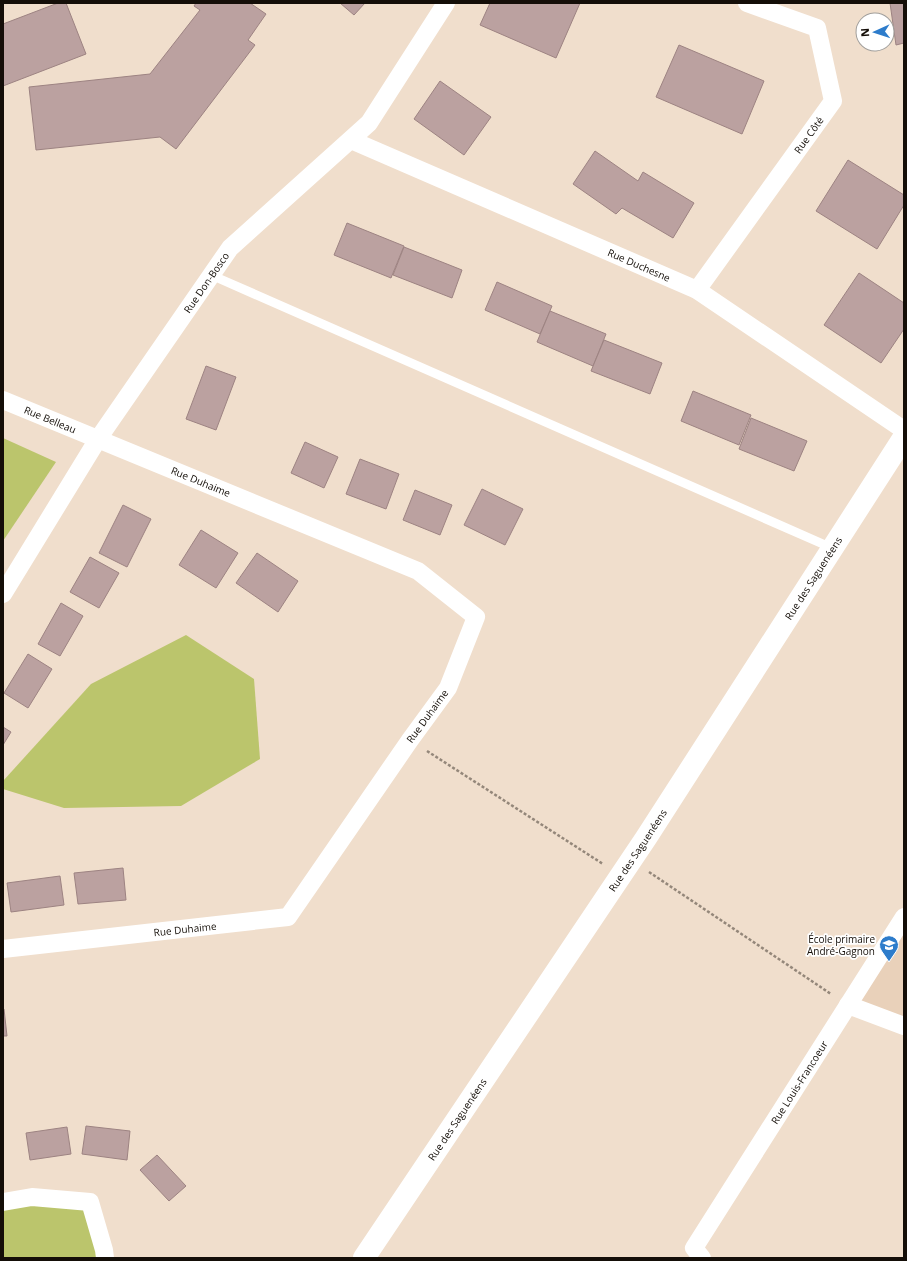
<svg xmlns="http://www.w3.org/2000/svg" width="907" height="1261" font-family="'Open Sans',sans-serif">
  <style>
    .built { fill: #e9d1ba }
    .green { fill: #bbc56c }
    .building { fill: #bba1a0; stroke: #9d8382 }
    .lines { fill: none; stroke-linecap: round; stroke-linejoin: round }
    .path { stroke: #94877a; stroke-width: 2.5; stroke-dasharray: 3 2; stroke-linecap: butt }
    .service { stroke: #fff; stroke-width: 9 }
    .minor { stroke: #fff; stroke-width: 18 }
    .tertiary { stroke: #fff; stroke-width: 22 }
    .labels { text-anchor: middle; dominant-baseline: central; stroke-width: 3.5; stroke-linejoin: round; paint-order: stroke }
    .street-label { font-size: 10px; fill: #140e08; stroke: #fff }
    .poi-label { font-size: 10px; fill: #140e08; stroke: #fff; text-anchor: end }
  </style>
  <rect width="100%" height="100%" fill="#f0decc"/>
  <polygon class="built" points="904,918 904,1029 844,1007"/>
  <g class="green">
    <polygon points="3,438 56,462 3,541"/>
    <polygon points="186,635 254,679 260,759 181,806 64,808 3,789 3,781 91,684"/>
    <polygon points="3,1202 90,1202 105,1258 3,1258"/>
  </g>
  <g class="building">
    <polygon points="58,3 66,3 86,54 3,86 3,24"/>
    <polygon points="196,3 250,3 266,14 248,40 255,45 176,149 160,137 36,150 29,87 150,74 200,10 194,6"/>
    <polygon points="340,3 365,3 354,15"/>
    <polygon points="490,3 580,3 556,58 480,25"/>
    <polygon points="890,3 904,3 904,43 896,45"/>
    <polygon points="679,45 764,81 742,134 656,97"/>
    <polygon points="440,81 491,117 464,155 414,119"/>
    <polygon points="595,151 638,181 643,172 694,203 673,238 622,208 616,214 573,184"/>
    <polygon points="848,160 904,195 904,205 877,249 816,211"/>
    <polygon points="347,223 404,246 391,278 334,255"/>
    <polygon points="404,247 462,270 452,298 393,275"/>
    <polygon points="859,273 904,303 904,329 881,363 824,325"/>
    <polygon points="497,282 552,306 540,334 485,310"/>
    <polygon points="550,311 606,334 593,366 537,342"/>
    <polygon points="604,340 662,363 650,394 591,371"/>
    <polygon points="206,366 236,377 216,430 186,419"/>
    <polygon points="693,391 751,415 739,445 681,421"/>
    <polygon points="751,418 807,441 794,471 739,449"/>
    <polygon points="305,442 338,457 324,488 291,473"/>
    <polygon points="360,459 399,474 386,509 346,494"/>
    <polygon points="482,489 523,509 505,545 464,525"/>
    <polygon points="415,490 452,505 440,535 403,520"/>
    <polygon points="123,505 151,519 127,567 99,553"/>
    <polygon points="201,530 238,553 216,588 179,565"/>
    <polygon points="257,553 298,581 278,612 236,583"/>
    <polygon points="90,557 119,573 99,608 70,592"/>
    <polygon points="61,603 83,616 60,656 38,644"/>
    <polygon points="28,654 52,669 28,708 4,693"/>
    <polygon points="3,727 11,732 3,745"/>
    <polygon points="123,868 126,900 78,904 74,873"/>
    <polygon points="60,876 64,905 11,912 7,883"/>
    <polygon points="3,1009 4,1009 7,1036 3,1036"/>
    <polygon points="86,1126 130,1131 127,1160 82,1154"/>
    <polygon points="67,1127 71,1154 30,1160 26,1133"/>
    <polygon points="157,1155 186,1186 169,1201 140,1170"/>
  </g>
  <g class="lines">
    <g class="path">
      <polyline points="427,751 603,864"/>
      <polyline points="649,872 831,994"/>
    </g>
    <polyline class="service" points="211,275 832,548"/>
    <g class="minor">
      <path id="s1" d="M351,140L697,290L904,430"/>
      <path id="s2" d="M697,290L833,101L817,28L747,3"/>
      <path id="s3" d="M3,400L418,571L476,617L448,688L410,740L288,917L3,949"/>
      <path id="s4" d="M3,594L98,439L230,248L369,123L446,3"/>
      <polyline points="848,1005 904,1026"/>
      <polyline points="3,1202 32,1197 90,1202 104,1250 105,1258"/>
      <path id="s5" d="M702,1258L694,1248L904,917"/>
    </g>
    <path class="tertiary" id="s6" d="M364,1258L646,838L904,437"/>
  </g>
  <defs>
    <symbol id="school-pin" viewBox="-11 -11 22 30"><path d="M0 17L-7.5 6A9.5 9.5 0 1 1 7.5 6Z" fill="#2d7ccb" stroke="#fff"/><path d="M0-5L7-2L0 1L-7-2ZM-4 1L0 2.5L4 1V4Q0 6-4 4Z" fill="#fff"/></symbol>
  </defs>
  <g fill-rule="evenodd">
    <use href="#school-pin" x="878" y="934" width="22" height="30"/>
  </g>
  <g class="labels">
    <g class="street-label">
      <text stroke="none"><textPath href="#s2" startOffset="191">Rue Côté</textPath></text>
      <text stroke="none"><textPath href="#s1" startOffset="314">Rue Duchesne</textPath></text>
      <text stroke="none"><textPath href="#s4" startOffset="372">Rue Don-Bosco</textPath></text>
      <text stroke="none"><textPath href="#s3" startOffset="51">Rue Belleau</textPath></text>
      <text stroke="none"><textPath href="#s3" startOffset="214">Rue Duhaime</textPath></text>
      <text stroke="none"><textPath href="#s6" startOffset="815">Rue des Saguenéens</textPath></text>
      <text transform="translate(427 716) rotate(-54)">Rue Duhaime</text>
      <text stroke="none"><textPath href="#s6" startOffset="491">Rue des Saguenéens</textPath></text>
      <text transform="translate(185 929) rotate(-6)">Rue Duhaime</text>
      <text stroke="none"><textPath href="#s5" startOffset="209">Rue Louis-Francoeur</textPath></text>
      <text stroke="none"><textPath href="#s6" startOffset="167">Rue des Saguenéens</textPath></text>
    </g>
    <g class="poi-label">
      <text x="875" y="939">École primaire<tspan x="875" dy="12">André-Gagnon</tspan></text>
    </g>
  </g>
  <rect width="907" height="1261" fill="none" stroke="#140e08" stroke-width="8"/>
  <g transform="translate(875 32) rotate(267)"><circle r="19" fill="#ffffff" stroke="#a19f9c"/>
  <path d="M0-3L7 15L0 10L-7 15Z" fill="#2d7ccb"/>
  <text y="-6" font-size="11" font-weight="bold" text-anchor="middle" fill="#140e08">N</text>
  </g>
</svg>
